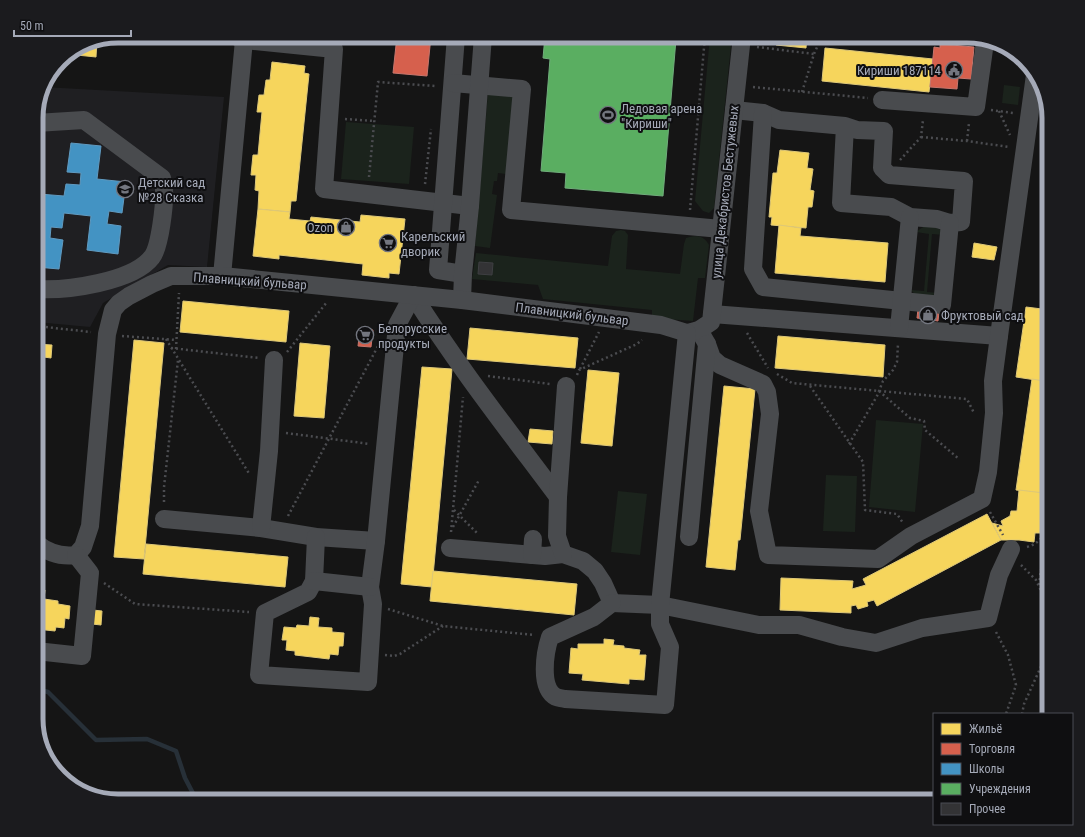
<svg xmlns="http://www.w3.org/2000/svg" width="1085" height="837" font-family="'Roboto Condensed',sans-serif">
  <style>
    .built { fill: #1f1f22 }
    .green { fill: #1b231c }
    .homes { fill: #f6d55c; stroke: #dec878 }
    .shops { fill: #d6604d; stroke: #c7766d }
    .schools { fill: #4393c3; stroke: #609ac0 }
    .public { fill: #5aae61; stroke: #70ad7b }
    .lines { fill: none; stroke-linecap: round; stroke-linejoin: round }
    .stream { stroke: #273038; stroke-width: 4.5 }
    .building { fill: #333335; stroke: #3e3f42 }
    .path { stroke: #4b4c50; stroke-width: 2.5; stroke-dasharray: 2 3; stroke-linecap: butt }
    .minor { stroke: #494b4e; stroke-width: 18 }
    .labels { text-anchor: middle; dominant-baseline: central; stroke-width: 4; stroke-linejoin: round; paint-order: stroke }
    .poi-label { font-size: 13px; fill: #a5aab8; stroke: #0f0f11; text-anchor: start }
    .street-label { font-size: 13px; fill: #a5aab8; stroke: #0f0f11 }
    .rim { fill: none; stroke: #a5aab8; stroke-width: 5 }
  </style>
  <rect width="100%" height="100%" fill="#151515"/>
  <polygon class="built" points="43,87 224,97 207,267 168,265 103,303 90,327 36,322 36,113"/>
  <g class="green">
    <polygon points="710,36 732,36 714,208 709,213 703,211 695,201"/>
    <polygon points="1004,85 1020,87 1018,105 1002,103"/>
    <polygon points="488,93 515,97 506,174 498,173 497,181 494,181 492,194 497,195 490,248 475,246"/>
    <polygon points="346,122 414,127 409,184 341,179"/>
    <path d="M925,226C933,227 941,227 945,235L932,234L927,292L940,293L932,298H918L911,290L924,291L929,234L916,232L920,229Z"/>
    <path d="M621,230L625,231L628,235L626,269L680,274L684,244L686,238C696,235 704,235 709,245L705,278H698L693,321L652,318V310L543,299L538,285L472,279L476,253L608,266L612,236L616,231Z"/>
    <polygon points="876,420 923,424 915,512 869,507"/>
    <polygon points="826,475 857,476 855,532 823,531"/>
    <polygon points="618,491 647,494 640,555 611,552"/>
  </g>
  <g class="homes">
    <polygon points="777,36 807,36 806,48 776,45"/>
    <polygon points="97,40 96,57 67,54 87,42"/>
    <polygon points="825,48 933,59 929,92 822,81"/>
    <polygon points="272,62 305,66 304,73 309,74 296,201 291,201 290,212 258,209 259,191 255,190 256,175 251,175 253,155 258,155 262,112 257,112 259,95 264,95 266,80 270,80"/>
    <polygon points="1048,114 1049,118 1049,164 1041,163"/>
    <polygon points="780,150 809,153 807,168 813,169 810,190 814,191 812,207 808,207 806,228 771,225 772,217 769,217 773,173 777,173"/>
    <polygon points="258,209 290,212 289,219 310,221 311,217 360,222 361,215 405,219 399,274 389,273 389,278 362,275 363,264 279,255 279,259 253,256"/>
    <polygon points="779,225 801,228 800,236 888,243 885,282 775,273"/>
    <polygon points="974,243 997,247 994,260 972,257"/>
    <polygon points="1049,258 1049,314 1042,309"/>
    <polygon points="183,301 289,311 286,342 180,332"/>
    <polygon points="1026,307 1042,309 1049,314 1049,382 1016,377"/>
    <polygon points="470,328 578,338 575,368 467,359"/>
    <polygon points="778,336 885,345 883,377 775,368"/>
    <polygon points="134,340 164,343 144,559 114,557"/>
    <polygon points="300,343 330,346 324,418 294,416"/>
    <polygon points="36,344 52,345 51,358 36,356"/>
    <polygon points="422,367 452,369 432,587 401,584"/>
    <polygon points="588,370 619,373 612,446 581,443"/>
    <polygon points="1032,379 1049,382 1049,494 1016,490"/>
    <polygon points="724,386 755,389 740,540 738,540 735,570 706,567"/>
    <polygon points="530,429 553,431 552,444 528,442"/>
    <polygon points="1019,490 1044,493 1043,513 1045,513 1044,524 1041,524 1040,533 1035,533 1034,542 1019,540 1001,540 992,523 1003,526 1001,521 1010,516 1011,511 1017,511"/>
    <polygon points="987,514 1001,540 877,606 874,600 867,602 868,606 858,609 856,605 851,606 851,613 780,610 781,578 853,581 852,589 866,585 863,579"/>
    <polygon points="146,544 288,557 285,587 143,574"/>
    <polygon points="433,571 577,584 574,615 430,601"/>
    <polygon points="36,589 45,590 44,599 58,601 58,604 70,606 69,619 65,618 64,628 56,627 55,631 36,629"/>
    <polygon points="93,610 102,611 101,625 92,624"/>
    <polygon points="310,617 319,618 318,627 332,628 332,632 344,633 343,646 339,646 338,655 330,654 329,659 295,655 295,651 286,650 287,640 282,640 284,627 296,628 297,625 309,626"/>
    <polygon points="604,639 614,640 613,645 624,646 624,648 640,650 639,655 646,655 644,680 629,679 629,684 582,680 583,674 569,673 571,648 578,649 578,644 604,644"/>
  </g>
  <g class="shops">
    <polygon points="397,36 431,36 427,76 393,73"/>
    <polygon points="940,44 974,47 971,79 958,78 957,89 930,87 934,47 940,48"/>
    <polygon points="918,309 939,312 938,321 917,318"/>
    <polygon points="360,329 373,330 371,347 358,346"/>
  </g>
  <polygon class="schools" points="71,143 101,146 97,179 126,182 122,213 109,211 107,224 121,226 118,254 87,250 91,216 64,213 62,228 51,227 50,238 63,240 59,269 36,267 36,160 43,161 39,194 64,196 66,184 80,185 81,173 67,172"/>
  <polygon class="public" points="545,36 652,36 652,37 676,39 663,196 565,188 566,173 541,171 550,59 543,58"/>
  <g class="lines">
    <polyline class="stream" points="36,689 48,692 96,740 147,739 176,751 185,778 197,801"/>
  </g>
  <polygon class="building" points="479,262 493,263 492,275 478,274"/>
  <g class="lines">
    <g class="path">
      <polyline points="757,47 814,54"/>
      <polyline points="753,87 868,98"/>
      <polyline points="802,92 814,54 822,36"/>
      <polyline points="991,110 1013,113"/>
      <polyline points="999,111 1010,135"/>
      <polyline points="345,119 374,121"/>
      <polyline points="921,137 967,141 1009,147"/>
      <polyline points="967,141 969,123"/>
      <polyline points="900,160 921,137 923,120"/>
      <polyline points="369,177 378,82 435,86"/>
      <polyline points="425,184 431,129"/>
      <polyline points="690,210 705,36"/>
      <polyline points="36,326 91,332"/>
      <polyline points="747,333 768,368"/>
      <polyline points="122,336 176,340"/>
      <polyline points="166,339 250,475"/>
      <polyline points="171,348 259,358"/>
      <polyline points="176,349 179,293"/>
      <polyline points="287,352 327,302"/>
      <polyline points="580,369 599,332"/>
      <polyline points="777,374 792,383 967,399 974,413"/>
      <polyline points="577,375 579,370 637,344 642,340"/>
      <polyline points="488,376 550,384"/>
      <polyline points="810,386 863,462 865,510 897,514 903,523"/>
      <polyline points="879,391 910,418 924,421 925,430 959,459"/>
      <polyline points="286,433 370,444"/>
      <polyline points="849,444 877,396 883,381 893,370 897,362 898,344"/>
      <polyline points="164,502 164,487 178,360"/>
      <polyline points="454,510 477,533"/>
      <polyline points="990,512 1003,535"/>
      <polyline points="288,516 378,346"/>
      <polyline points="453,527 479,480"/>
      <polyline points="451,532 463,397"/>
      <path d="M1027,547C1039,544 1046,534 1049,522"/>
      <polyline points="1021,565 1036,580 1043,595 1047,627 1044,660 1024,704 1022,714"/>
      <polyline points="104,583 135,604 249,612"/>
      <polyline points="1039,585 1041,570 1048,542 1047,531"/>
      <polyline points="388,609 443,626 534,635"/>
      <polyline points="996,632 1008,655 1016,685 1006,714"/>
      <polyline points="385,655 394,656 400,654 443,626"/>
    </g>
    <g class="minor">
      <polyline points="235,36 244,40 334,49 324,189 470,206"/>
      <polyline points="456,36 438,270 463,274"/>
      <polyline points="453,83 522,89 511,210 721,229"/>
      <polyline points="882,100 976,107 985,42"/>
      <polyline points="734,110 763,113 779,120 845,126 857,130 884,131 882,168 889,175 964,181 961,222 950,223 937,219 910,217 891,207 841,203 845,126"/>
      <polyline points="763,113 753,269 763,287 942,305 950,223"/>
      <polyline points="222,276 244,40"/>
      <path d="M36,289C66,291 133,282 152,257C160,247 165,203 164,190C164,186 163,182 162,178L84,120L36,123"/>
      <path d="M413,295C457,365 508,430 558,497"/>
      <polyline points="462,300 463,274 470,206 483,36"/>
      <polyline points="712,314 999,336"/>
      <polyline points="899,328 910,217"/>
      <polyline points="699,330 707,344 712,358 720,365 763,384 767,392 770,414 759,511 768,555 878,559 911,536 982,499 988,472 994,413 993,381 999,336 1035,75"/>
      <polyline points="688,333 699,330 711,322 742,36"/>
      <polyline points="164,519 261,528 316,537 376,541"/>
      <polyline points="261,528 269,451 274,360"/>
      <polyline points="316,537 314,581 308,592 265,613 259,675 368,682 373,604 370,587 376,541 397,325 413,295"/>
      <polyline points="689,537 707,344"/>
      <path d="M36,543C48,553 61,557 76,555L83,547L90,526L107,334L113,310L119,303L129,296L152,284L171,276H222L462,300L661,325L687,333"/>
      <polyline points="450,548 545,556 563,554 583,561 595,571 603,583 612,603 660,605 759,625 799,625 842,637 876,643 922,628 988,618 999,575 1011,549"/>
      <polyline points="563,554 557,536 558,497 566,386"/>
      <polyline points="532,555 533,539"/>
      <polyline points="314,581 370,587"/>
      <path d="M612,603L594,617L550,637C545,652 539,688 556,697C558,698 562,698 565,699L665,705L670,647L660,624V605L687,333"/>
      <polyline points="36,651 82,656 90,573 76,555"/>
    </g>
  </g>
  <defs>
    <symbol id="civic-ring" viewBox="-11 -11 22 22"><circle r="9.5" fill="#0f0f11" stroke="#73767f" stroke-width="1.5"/><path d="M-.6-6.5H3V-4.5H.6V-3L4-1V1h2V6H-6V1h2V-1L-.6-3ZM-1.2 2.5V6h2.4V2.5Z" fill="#73767f"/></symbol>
    <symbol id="stadium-ring" viewBox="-11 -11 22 22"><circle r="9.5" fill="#0f0f11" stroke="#73767f" stroke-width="1.5"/><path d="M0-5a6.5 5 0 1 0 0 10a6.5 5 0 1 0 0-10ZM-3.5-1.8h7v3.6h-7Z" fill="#73767f"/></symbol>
    <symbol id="school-ring" viewBox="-11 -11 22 22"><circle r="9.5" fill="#0f0f11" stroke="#73767f" stroke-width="1.5"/><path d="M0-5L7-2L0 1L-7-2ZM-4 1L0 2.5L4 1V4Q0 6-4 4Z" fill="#73767f"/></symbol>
    <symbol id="shop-ring" viewBox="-11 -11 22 22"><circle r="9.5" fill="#0f0f11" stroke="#73767f" stroke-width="1.5"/><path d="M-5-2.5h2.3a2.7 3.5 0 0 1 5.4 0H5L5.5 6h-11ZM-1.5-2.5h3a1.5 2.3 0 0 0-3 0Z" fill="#73767f"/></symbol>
    <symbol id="supermarket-ring" viewBox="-11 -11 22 22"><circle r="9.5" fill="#0f0f11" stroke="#73767f" stroke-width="1.5"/><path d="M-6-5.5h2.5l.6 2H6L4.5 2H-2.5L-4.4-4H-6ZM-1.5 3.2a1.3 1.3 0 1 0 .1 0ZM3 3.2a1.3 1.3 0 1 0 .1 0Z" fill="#73767f"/></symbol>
  </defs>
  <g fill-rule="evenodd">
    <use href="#civic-ring" x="944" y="60" width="20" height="20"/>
    <use href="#stadium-ring" x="598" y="105" width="20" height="20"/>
    <use href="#school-ring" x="115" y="179" width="20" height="20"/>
    <use href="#shop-ring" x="336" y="217" width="20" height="20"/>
    <use href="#supermarket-ring" x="378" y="233" width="20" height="20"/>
    <use href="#shop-ring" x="918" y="305" width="20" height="20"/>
    <use href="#supermarket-ring" x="355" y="325" width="20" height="20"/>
  </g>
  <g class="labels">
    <g class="poi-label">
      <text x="941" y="70" text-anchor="end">Кириши 187114</text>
      <text x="621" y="108">Ледовая арена<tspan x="621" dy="15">"Кириши"</tspan></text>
      <text x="138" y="182">Детский сад<tspan x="138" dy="15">№28 Сказка</tspan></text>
      <text x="333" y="227" text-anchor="end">Ozon</text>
      <text x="401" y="236">Карельский<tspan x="401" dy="15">дворик</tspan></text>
      <text x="941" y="315">Фруктовый сад</text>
      <text x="378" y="328">Белорусские<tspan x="378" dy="15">продукты</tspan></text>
    </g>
    <g class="street-label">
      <text transform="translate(725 192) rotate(-84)">улица Декабристов Бестужевых</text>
      <text transform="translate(250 281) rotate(4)">Плавницкий бульвар</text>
      <text transform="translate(572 314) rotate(7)">Плавницкий бульвар</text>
    </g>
  </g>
  <path d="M0 0H1085V837H0ZM118 43H967A75 75 0 0 1 1042 118V719A75 75 0 0 1 967 794H118A75 75 0 0 1 43 719V118A75 75 0 0 1 118 43Z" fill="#1b1b1e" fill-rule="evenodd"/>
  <path class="rim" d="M118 43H967A75 75 0 0 1 1042 118V719A75 75 0 0 1 967 794H118A75 75 0 0 1 43 719V118A75 75 0 0 1 118 43Z"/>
  <rect x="933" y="713" width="140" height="112" fill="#0f0f11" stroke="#4b4d54"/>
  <rect x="941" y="723" width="20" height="12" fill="#f6d55c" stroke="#4b4d54"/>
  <text x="969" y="733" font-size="12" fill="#a5aab8">Жильё</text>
  <rect x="941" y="743" width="20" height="12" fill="#d6604d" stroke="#4b4d54"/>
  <text x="969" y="753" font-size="12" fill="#a5aab8">Торговля</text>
  <rect x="941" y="763" width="20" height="12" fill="#4393c3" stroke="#4b4d54"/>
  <text x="969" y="773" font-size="12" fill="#a5aab8">Школы</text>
  <rect x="941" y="783" width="20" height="12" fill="#5aae61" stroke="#4b4d54"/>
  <text x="969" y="793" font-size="12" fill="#a5aab8">Учреждения</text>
  <rect x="941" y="803" width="20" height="12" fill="#333335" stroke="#4b4d54"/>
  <text x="969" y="813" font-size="12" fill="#a5aab8">Прочее</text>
  <path d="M14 30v6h117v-6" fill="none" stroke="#a5aab8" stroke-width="2"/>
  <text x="20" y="30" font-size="12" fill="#a5aab8" stroke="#0f0f11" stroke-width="3" paint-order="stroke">50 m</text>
</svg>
